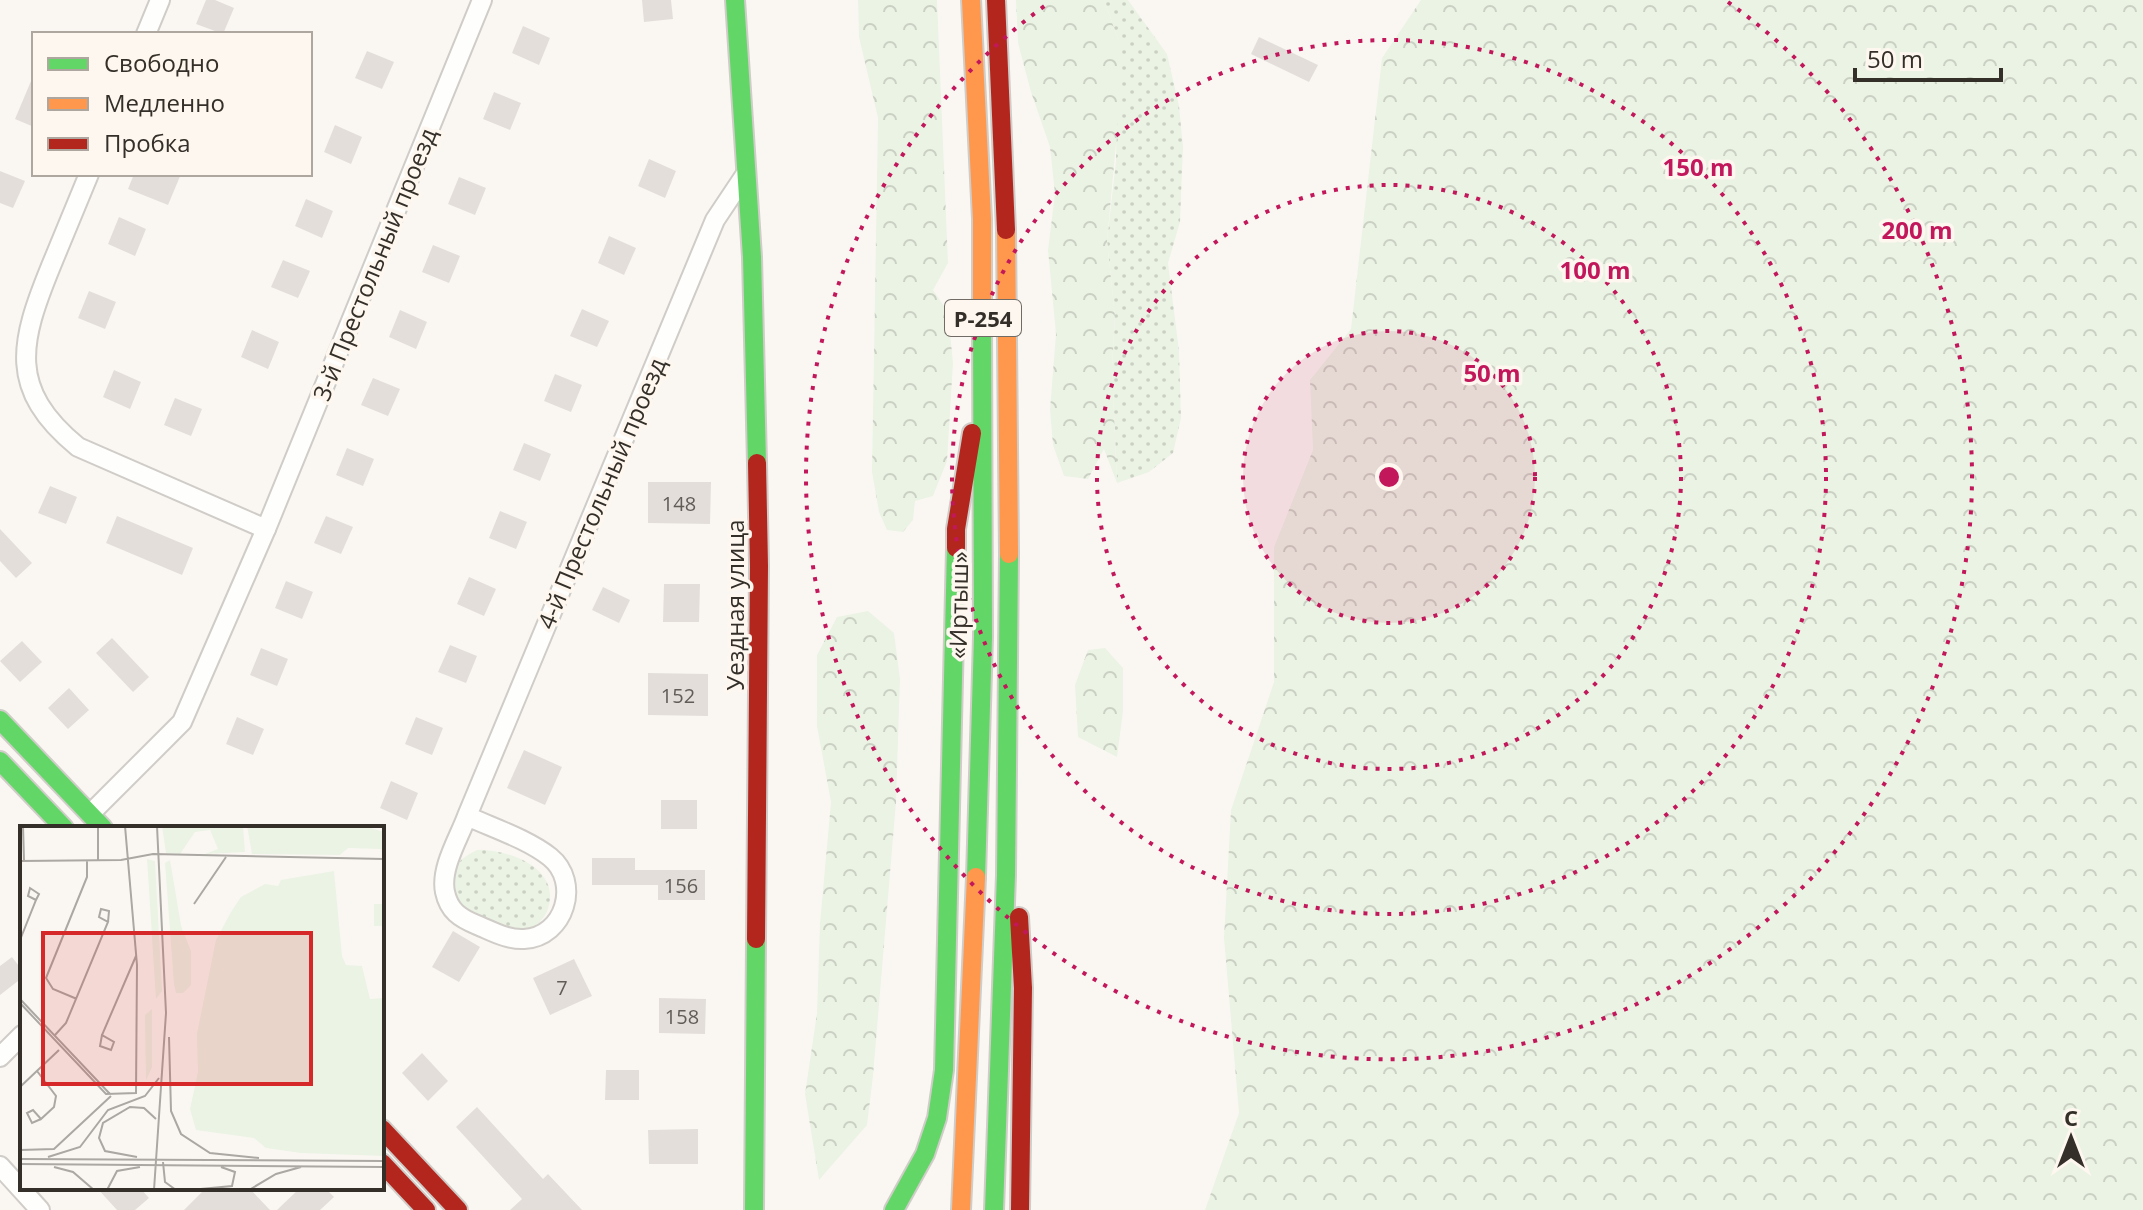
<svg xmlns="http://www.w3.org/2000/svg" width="2143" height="1210" font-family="'Open Sans',sans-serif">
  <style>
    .grass { fill: url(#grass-dots) }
    .forest { fill: url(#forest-crowns) }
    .building { fill: #e3deda }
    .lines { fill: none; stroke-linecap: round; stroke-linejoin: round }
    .street-casing { stroke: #d0ccc8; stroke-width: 22 }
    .fast-casing { stroke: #d0ccc8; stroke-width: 22 }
    .slow-casing { stroke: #d0ccc8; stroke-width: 22 }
    .jam-casing { stroke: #d0ccc8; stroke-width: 22 }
    .street { stroke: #fefefd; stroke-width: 18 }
    .fast { stroke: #63d668; stroke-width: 18 }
    .slow { stroke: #ff974d; stroke-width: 18 }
    .jam { stroke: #b3261e; stroke-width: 18 }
    .ring { fill: none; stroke: #c2185b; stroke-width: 4; stroke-dasharray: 4 8 }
    .labels { text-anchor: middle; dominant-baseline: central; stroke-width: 7; stroke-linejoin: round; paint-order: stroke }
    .number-label { font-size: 20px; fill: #615c56 }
    .shield { fill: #fdf7f0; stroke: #706b64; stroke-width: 2 }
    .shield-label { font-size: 22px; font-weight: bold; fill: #342f28 }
    .street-label { font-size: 24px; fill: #342f28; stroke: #fdf7f0 }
    .inset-road { fill: none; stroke: #aba7a2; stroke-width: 2 }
    .view { fill: #d62828; fill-opacity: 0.15; stroke: #d62828; stroke-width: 4 }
    .inset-edge { fill: none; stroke: #342f28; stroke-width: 4 }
    .centre { fill: #c2185b; stroke: #fdf7f0; stroke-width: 4 }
    .ring-label { font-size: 24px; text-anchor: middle; font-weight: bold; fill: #c2185b; stroke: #fdf7f0; stroke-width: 7; stroke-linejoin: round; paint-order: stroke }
  </style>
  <defs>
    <pattern id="grass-dots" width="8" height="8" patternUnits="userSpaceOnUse" patternTransform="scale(2)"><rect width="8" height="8" fill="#ebf3e4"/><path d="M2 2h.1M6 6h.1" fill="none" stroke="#cad1c4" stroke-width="1.8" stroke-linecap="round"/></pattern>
    <pattern id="forest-crowns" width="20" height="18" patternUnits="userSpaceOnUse" patternTransform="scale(2)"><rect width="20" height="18" fill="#ebf3e4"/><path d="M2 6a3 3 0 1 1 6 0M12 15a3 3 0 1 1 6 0" fill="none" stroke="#cad1c4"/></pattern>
  </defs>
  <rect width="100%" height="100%" fill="#faf7f3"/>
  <g class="grass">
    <polygon points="1104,0 1128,0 1167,54 1179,106 1183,147 1180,222 1168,263 1179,351 1181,418 1173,453 1149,472 1117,483 1112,367 1115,316 1107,241 1116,161 1118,39"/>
    <path d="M477,850C508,849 558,867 549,905C547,915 540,924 531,928C492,944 407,883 477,850Z"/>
  </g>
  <g class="forest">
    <polygon points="858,0 937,0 948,263 933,290 948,312 953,363 947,461 933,496 915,501 913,520 903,532 887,530 879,512 872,472 878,118 859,37"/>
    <polygon points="1016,0 1104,0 1118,39 1122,79 1107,241 1115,316 1112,367 1117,483 1104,449 1088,479 1064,476 1053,445 1050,410 1056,334 1048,250 1055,194 1050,147 1031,92 1018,43"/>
    <polygon points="1421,0 2143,0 2143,1210 1205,1210 1239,1113 1224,938 1231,810 1274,682 1274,547 1313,450 1310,380 1351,329 1382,58"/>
    <polygon points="868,611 894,633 900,679 896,802 873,1076 867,1125 819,1180 805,1094 817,1013 820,923 831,802 817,726 817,655 837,617"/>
    <polygon points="1105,648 1123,668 1123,711 1117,757 1078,737 1075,685 1088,650"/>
  </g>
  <g class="building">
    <polygon points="206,0 215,0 234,8 223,34 196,24"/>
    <polygon points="642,0 671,0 673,19 644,22"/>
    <polygon points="523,26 550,38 539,65 512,53"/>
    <polygon points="1259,37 1318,65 1309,82 1251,54"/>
    <polygon points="367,51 394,62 382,89 355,78"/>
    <polygon points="34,74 34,127 15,119"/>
    <polygon points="494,92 521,103 510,130 483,119"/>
    <polygon points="335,125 362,137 351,164 324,152"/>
    <polygon points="649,159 676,171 665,198 638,186"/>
    <polygon points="0,171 25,181 13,208 0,203"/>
    <polygon points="134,174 181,174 168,205 128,189"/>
    <polygon points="459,177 486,188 475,215 448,204"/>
    <polygon points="306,199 333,211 322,238 295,226"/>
    <polygon points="119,217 146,229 135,256 108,244"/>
    <polygon points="609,236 636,248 624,275 598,263"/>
    <polygon points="433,245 460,256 449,283 422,272"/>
    <polygon points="283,260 310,271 298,298 271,287"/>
    <polygon points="89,291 116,302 105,329 78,318"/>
    <polygon points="582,309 609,321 597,347 570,336"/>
    <polygon points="400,310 427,322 416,349 389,337"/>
    <polygon points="252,330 279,342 268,369 241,357"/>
    <polygon points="114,370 141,382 130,409 103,397"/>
    <polygon points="555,374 582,385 571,412 544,401"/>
    <polygon points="373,378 400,389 388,416 361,405"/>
    <polygon points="175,398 202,409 191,436 164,425"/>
    <polygon points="524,443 551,454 540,481 513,470"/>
    <polygon points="347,448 374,459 363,486 336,475"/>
    <polygon points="648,482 711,482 710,524 648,523"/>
    <polygon points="50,486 77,497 66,524 38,513"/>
    <polygon points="500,511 527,522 516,549 489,538"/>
    <polygon points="117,516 193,548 182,575 106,543"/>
    <polygon points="326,516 353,527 341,554 314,543"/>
    <polygon points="0,529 32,563 16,578 0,561"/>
    <polygon points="469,577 496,589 484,616 457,604"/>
    <polygon points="286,581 313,592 302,619 275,608"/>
    <polygon points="664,584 700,584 699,622 663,622"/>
    <polygon points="603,587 630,600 619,623 592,610"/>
    <polygon points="112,638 149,677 133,692 96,653"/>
    <polygon points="22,641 42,662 20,682 0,661"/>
    <polygon points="450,645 477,656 466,683 438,672"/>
    <polygon points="261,648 288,659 277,686 250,675"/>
    <polygon points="648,673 708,674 708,716 648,715"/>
    <polygon points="69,688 89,710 68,729 48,708"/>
    <polygon points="237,717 264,729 253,755 226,744"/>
    <polygon points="416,717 443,728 432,755 405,744"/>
    <polygon points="524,750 562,767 545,805 507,788"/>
    <polygon points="391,781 418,793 407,820 380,808"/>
    <rect x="661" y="800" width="36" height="29"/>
    <polygon points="592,858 635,858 635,870 705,870 705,900 658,900 658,885 592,885"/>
    <polygon points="453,931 480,947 459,982 432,967"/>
    <polygon points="12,957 22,970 22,978 0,995 0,966"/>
    <polygon points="574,959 592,996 550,1015 533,978"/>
    <polygon points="659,998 706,999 705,1034 659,1033"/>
    <polygon points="422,1053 448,1081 428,1101 402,1073"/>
    <polygon points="606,1070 639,1070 639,1100 605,1100"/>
    <polygon points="477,1107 543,1179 548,1174 582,1210 510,1210 522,1199 456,1127"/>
    <polygon points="698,1129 698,1164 649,1164 648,1130"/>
    <polygon points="97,1188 140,1188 149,1198 135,1210 117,1210"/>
    <polygon points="206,1188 249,1188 270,1210 184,1210"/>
    <polygon points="300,1188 325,1188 334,1197 320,1210 277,1210"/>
  </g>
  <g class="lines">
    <defs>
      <g id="street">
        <polyline points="146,34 160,0"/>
        <path d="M89,174C76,205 64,235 51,266C20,342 7,389 78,447L266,529"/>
        <polyline points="90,814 182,722 266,529 482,0"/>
        <path d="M467,816C459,838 440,868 445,892C449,911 460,918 477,925C492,931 507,940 524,939C565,937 581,882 550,857C527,839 493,828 467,816L715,220L745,175"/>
        <polyline points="0,1057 22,1035"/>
        <polyline points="0,1166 40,1210"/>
      </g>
      <g id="fast">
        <polyline points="735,0 752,257 757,463"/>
        <polyline points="0,720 103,828"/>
        <polyline points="0,761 64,828"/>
        <polyline points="976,877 983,637 982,318"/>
        <polyline points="754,1210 756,939"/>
        <polyline points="894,1210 925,1154 937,1118 944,1070 956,548"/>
        <polyline points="994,1210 1006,875 1009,554"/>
      </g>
      <g id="slow">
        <polyline points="971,0 982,219 982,318"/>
        <polyline points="1006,230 1009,554"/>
        <polyline points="961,1210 976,877"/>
      </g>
      <g id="jam">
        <polyline points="996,0 1006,230"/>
        <polyline points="956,548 956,529 972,433"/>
        <polyline points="1019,917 1023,988 1020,1210"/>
        <polyline points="756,939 759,566 757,463"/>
        <polyline points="382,1129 458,1210"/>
        <polyline points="382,1163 426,1210"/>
      </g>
    </defs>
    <use href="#street" class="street-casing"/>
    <use href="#fast" class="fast-casing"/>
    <use href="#slow" class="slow-casing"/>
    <use href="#jam" class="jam-casing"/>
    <use href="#street" class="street"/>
    <use href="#fast" class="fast"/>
    <use href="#slow" class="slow"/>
    <use href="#jam" class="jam"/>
  </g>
  <circle cx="1389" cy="477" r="146" fill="#c2185b" fill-opacity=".12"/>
  <g class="ring">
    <circle cx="1389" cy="477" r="146"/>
    <circle cx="1389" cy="477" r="292"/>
    <circle cx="1389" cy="477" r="437"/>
    <path d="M1728 2A583 583 0 1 1 1050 2"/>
  </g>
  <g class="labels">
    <g class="number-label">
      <text x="679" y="503">148</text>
      <text x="678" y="695">152</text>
      <text x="681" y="885">156</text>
      <text x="562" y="987">7</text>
      <text x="682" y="1016">158</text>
    </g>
    <rect class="shield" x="945" y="300" width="76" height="36" rx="6"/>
    <g class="shield-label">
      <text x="983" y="318">Р-254</text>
    </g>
    <g class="street-label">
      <text transform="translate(374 264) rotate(-68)">3-й Престольный проезд</text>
      <text transform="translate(601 493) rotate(-67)">4-й Престольный проезд</text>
      <text transform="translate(734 605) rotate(-90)">Уездная улица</text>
      <text transform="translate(958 605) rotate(-89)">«Иртыш»</text>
    </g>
  </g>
  <g transform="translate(20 826)">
    <rect width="364" height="364" fill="#faf7f3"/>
    <path d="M142,0H223L225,26L185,28L198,23L190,4L175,6L160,28L146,27ZM227,0H344L364,6V29L361,23L328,22L320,29L232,28ZM160,98L171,125V159L163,167Z" fill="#ebf3e4"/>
    <path d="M127,33L135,35L142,165L136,173ZM150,34L164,117L163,167H156L154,158L145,37ZM314,45L322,130L326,139L342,140L350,173L363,172L362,100H354V78H364V330L281,327L246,322L234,312L176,304L170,283L178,246L177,208L196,114L211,86L221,71L245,58L258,60L261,54ZM132,183V241L126,254L125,189Z" fill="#ebf3e4"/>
    <path class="inset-road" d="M3,0L4,35M78,0V34M0,35L101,34L133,28L364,33M174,78L206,31M0,114L16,74L19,68L10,62L8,70L16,74M0,173L90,268M57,173L33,163L26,152L67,51V35M0,177L86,268L116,267L117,139L105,0M35,209L46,197L88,96L79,91L81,83L89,85L88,96M82,209L80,220L91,224L94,216L82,209L116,130M149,211L151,285L161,308L190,327L239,332M17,245L36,270L34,281L21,293L13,284L7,287L12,297L21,293M0,261L39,224M0,324L34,323L91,270M28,331L60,321L88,284L125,270L139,252M117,331L85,325L79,312L83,297L110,281L124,282L136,293M0,333L364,335M143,336L145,356L156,364M0,338L364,341M34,341L53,346L74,364M87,364L97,345L120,341M134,364L146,187L137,0M170,364L212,360L215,346L201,341M229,364L256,348L281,341"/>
    <path class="view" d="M23,107H291V258H23Z"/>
    <rect width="364" height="364" class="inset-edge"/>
  </g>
  <circle cx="1389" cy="477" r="12" class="centre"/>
  <g class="ring-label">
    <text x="1698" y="176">150 m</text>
    <text x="1917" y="239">200 m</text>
    <text x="1595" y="279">100 m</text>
    <text x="1492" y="382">50 m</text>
  </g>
  <rect x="32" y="32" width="280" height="144" fill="#fdf7f0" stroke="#ada7a0" stroke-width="2"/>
  <rect x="48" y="58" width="40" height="12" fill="#63d668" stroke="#ada7a0" stroke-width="2"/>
  <text x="104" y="72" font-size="24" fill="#342f28">Свободно</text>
  <rect x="48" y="98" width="40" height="12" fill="#ff974d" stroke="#ada7a0" stroke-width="2"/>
  <text x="104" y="112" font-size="24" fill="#342f28">Медленно</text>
  <rect x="48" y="138" width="40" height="12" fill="#b3261e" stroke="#ada7a0" stroke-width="2"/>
  <text x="104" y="152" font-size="24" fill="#342f28">Пробка</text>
  <g transform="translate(2071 1138)" stroke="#fdf7f0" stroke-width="6" paint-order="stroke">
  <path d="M0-6L14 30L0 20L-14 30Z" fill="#342f28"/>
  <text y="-12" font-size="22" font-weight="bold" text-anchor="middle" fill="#342f28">С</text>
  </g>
  <path d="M1855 68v12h146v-12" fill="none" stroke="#342f28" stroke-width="4"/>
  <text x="1867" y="68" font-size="24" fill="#342f28" stroke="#fdf7f0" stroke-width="6" paint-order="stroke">50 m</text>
</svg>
